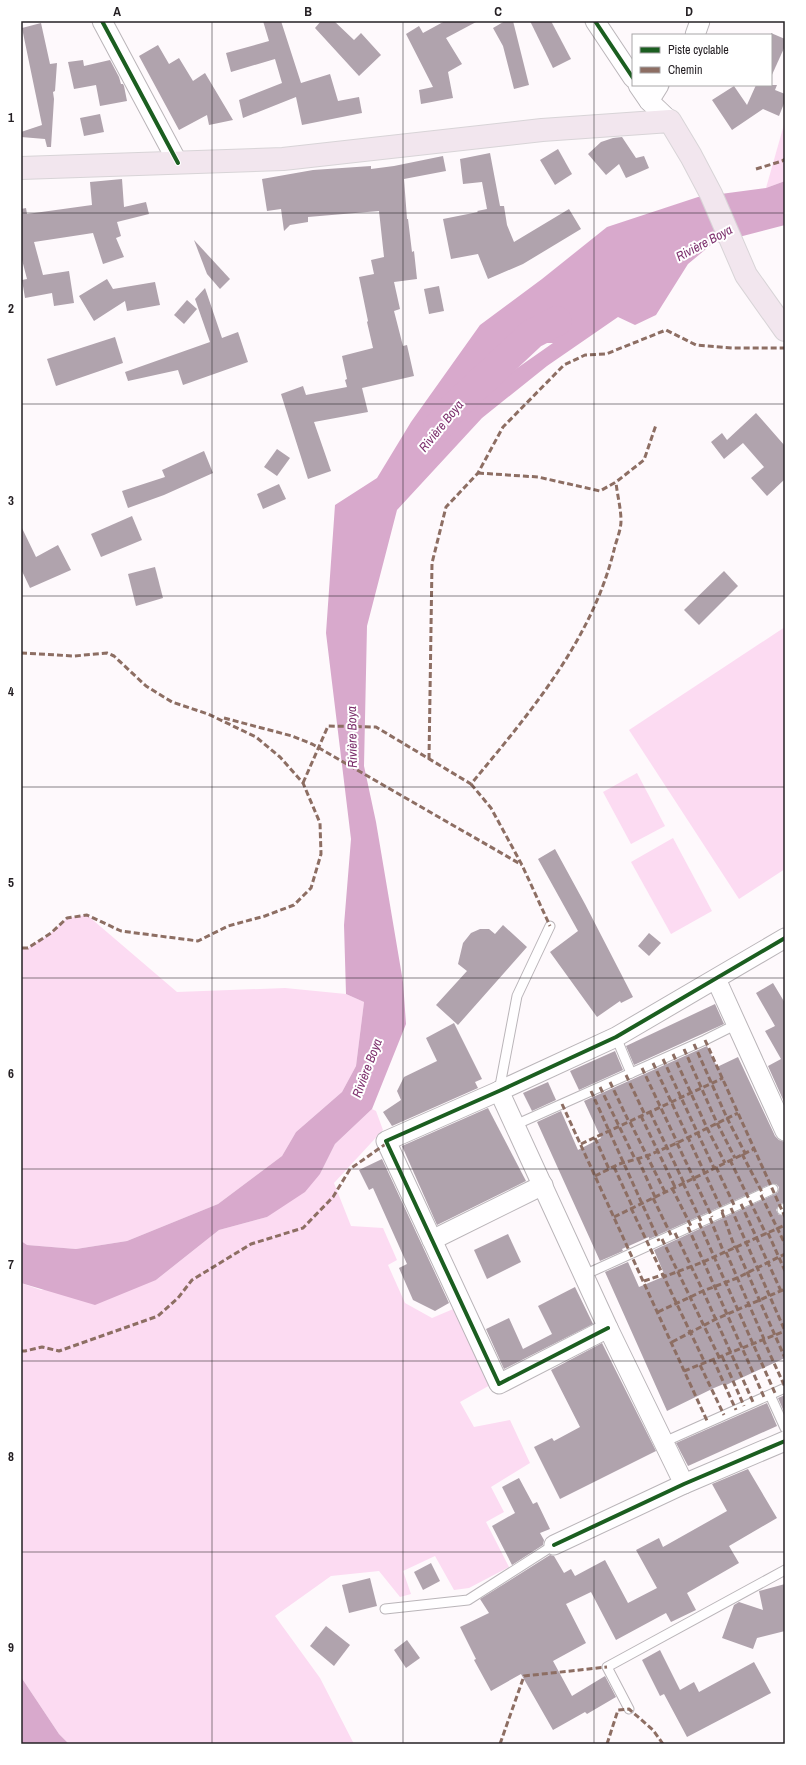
<svg xmlns="http://www.w3.org/2000/svg" width="806" height="1765" font-family="'Archivo Narrow',sans-serif">
  <style>
    .green { fill: #fcdbf2 }
    .water { fill: #d8a9cc; fill-rule: evenodd }
    .lines { fill: none; stroke-linecap: round; stroke-linejoin: round }
    .river { stroke: #d8a9cc; stroke-width: 30 }
    .building { fill: #b0a3ad }
    .service-casing { stroke: #bab5b9; stroke-width: 11 }
    .minor-casing { stroke: #bab5b9; stroke-width: 21 }
    .trunk-casing { stroke: #d8d4d7; stroke-width: 24 }
    .service { stroke: #fffeff; stroke-width: 9 }
    .minor { stroke: #fffeff; stroke-width: 19 }
    .trunk { stroke: #f2e6ee; stroke-width: 22 }
    .quiet { stroke: #8d6e63; stroke-width: 3; stroke-dasharray: 6 3; stroke-linecap: butt }
    .cycleway-casing { stroke: #fff; stroke-width: 6 }
    .cycleway { stroke: #1b5e20; stroke-width: 4 }
    .grid { fill: none; stroke: #252024; stroke-width: 1; stroke-opacity: 0.55 }
    .labels { text-anchor: middle; dominant-baseline: central; stroke-width: 4; stroke-linejoin: round; paint-order: stroke }
    .water-label { font-size: 13px; font-style: italic; fill: #7d306d; stroke: #fff }
    .neatline { fill: none; stroke: #252024; stroke-width: 1.5 }
    .grid-label { font-size: 13px; text-anchor: middle; font-weight: bold; fill: #252024 }
  </style>
  <rect width="100%" height="100%" fill="#fef9fc"/>
  <g class="green">
    <polygon points="785,121 785,181 766,188"/>
    <polygon points="785,627 785,869 739,899 629,730"/>
    <polygon points="637,773 665,826 631,844 603,792"/>
    <polygon points="673,838 712,911 671,934 631,862"/>
    <polygon points="87,915 177,992 285,988 346,994 364,1002 356,1066 342,1092 296,1132 282,1156 218,1204 127,1241 76,1249 26,1245 21,1241 21,948 28,948 51,933 67,918"/>
    <polygon points="372,1109 376,1111 383,1130 334,1183 351,1226 383,1228 397,1260 388,1265 405,1303 432,1318 458,1307 492,1384 460,1402 474,1427 510,1420 530,1463 491,1487 504,1512 486,1522 509,1567 469,1588 454,1590 435,1556 403,1571 411,1594 400,1597 379,1571 331,1576 275,1616 320,1678 354,1744 69,1744 59,1734 21,1677 21,1283 41,1290 156,1280 219,1230 267,1217 320,1174 335,1144"/>
  </g>
  <g class="water">
    <path d="M785,181V225L712,244L688,264L656,315L635,325L618,317L547,366L482,418L397,510L367,626L364,766L376,822L403,982L406,1024L372,1109L335,1144L320,1174L305,1192L267,1217L219,1230L156,1280L95,1305L21,1283V1241L27,1245L76,1249L127,1241L218,1204L282,1156L296,1132L342,1092L356,1066L364,1002L346,994L344,925L351,839L326,633L335,505L377,478L411,422L480,325L542,279L607,227L698,197L766,188ZM516,343H553L473,399L467,400L465,396L500,348Z"/>
    <polygon points="21,1677 59,1734 69,1744 21,1744"/>
  </g>
  <g class="lines">
    <polyline class="river" points="438,427 451,410 532,334 557,321"/>
  </g>
  <g class="building">
    <polygon points="263,21 281,21 301,83 330,74 338,101 359,97 362,113 302,125 296,97 243,118 239,100 282,83 275,59 231,72 226,53 269,41"/>
    <polygon points="321,21 334,21 354,40 361,33 381,55 359,76 315,28"/>
    <polygon points="445,21 478,21 446,38 462,64 448,72 453,98 421,104 419,90 433,87 406,34 419,26 423,33"/>
    <polygon points="505,21 513,21 529,85 514,89 503,46 493,28"/>
    <polygon points="530,21 551,21 571,59 553,68"/>
    <polygon points="41,23 50,64 57,63 55,91 53,92 54,99 51,147 47,147 45,139 21,137 21,132 42,125 22,28"/>
    <polygon points="771,33 785,39 785,46 771,77"/>
    <polygon points="158,45 169,64 179,58 193,81 205,73 233,120 209,125 207,115 179,130 139,56"/>
    <polygon points="83,60 84,66 110,60 119,77 121,84 123,84 124,86 127,101 100,106 96,85 74,89 68,62"/>
    <polygon points="756,85 777,85 775,90 785,94 785,101 779,116 763,109 732,130 712,100 734,86 747,105"/>
    <polygon points="100,114 104,132 84,136 80,118"/>
    <polygon points="622,137 636,158 644,156 649,168 626,178 619,164 606,175 588,154 601,142 613,138"/>
    <polygon points="558,149 572,174 555,185 540,160"/>
    <polygon points="490,153 500,206 504,206 507,225 514,242 569,209 581,229 523,264 488,279 478,254 451,259 443,219 478,212 477,211 487,209 482,182 463,184 460,159"/>
    <polygon points="443,156 446,171 404,179 407,219 408,219 412,252 414,251 417,279 394,282 400,309 394,311 403,346 407,345 414,376 362,388 368,412 314,422 331,471 308,479 281,394 303,386 306,395 347,387 345,380 347,379 342,356 373,348 367,322 368,321 359,277 374,274 371,260 384,257 379,211 308,217 308,222 290,225 284,231 281,209 267,211 262,179 313,170 371,166 371,169 394,166"/>
    <polygon points="122,179 124,207 146,202 149,214 117,222 121,236 116,238 124,257 103,264 93,233 34,242 43,275 69,271 74,303 54,306 52,293 25,298 22,280 27,279 21,256 21,209 26,208 27,214 92,205 90,182"/>
    <polygon points="194,240 230,279 220,289 207,274"/>
    <polygon points="107,279 113,289 155,282 160,305 127,311 125,301 94,321 79,296"/>
    <polygon points="439,286 444,311 429,314 424,289"/>
    <polygon points="205,288 222,338 238,332 248,362 183,385 178,370 128,381 125,372 210,342 195,299"/>
    <polygon points="187,300 197,309 184,324 174,315"/>
    <polygon points="115,337 123,363 56,386 47,359"/>
    <polygon points="756,413 785,446 785,479 767,496 751,478 764,467 743,443 724,459 711,442 722,433 727,440"/>
    <polygon points="277,449 290,458 277,476 264,467"/>
    <polygon points="204,451 213,473 164,495 128,508 122,491 165,477 162,470"/>
    <polygon points="279,484 286,499 263,509 257,494"/>
    <polygon points="132,516 142,540 101,557 91,534"/>
    <polygon points="21,526 36,557 58,545 71,570 30,588 21,569"/>
    <polygon points="155,567 163,598 136,606 128,574"/>
    <polygon points="724,571 738,586 699,625 684,610"/>
    <polygon points="555,849 585,904 633,997 621,1003 620,1001 597,1017 550,952 578,931 538,859"/>
    <polygon points="503,925 527,947 458,1025 436,1005 467,971 458,964 463,943 471,933 480,929 489,929 495,934"/>
    <polygon points="649,933 661,943 649,956 638,946"/>
    <polygon points="773,983 785,1003 785,1104 768,1066 781,1059 765,1031 775,1026 756,993"/>
    <polygon points="715,1004 724,1024 634,1065 626,1046"/>
    <polygon points="454,1023 482,1079 475,1082 478,1088 392,1126 383,1112 401,1100 397,1091 404,1077 437,1061 426,1038"/>
    <polygon points="707,1046 717,1067 738,1057 775,1136 779,1140 785,1142 785,1202 779,1205 776,1210 779,1215 785,1215 785,1358 726,1385 726,1383 714,1388 667,1411 605,1272 628,1262 639,1287 665,1276 654,1250 775,1194 778,1192 779,1187 776,1184 771,1184 649,1239 649,1237 622,1249 623,1251 600,1261 537,1122 561,1111 578,1150 601,1138 584,1101"/>
    <polygon points="615,1051 623,1070 579,1090 570,1071"/>
    <polygon points="548,1082 556,1100 532,1111 523,1093"/>
    <polygon points="488,1108 526,1181 437,1225 402,1146"/>
    <polygon points="382,1159 449,1303 435,1311 413,1300 399,1268 407,1264 373,1188 369,1190 359,1170"/>
    <polygon points="508,1234 521,1262 487,1279 474,1250"/>
    <polygon points="575,1287 593,1324 504,1369 486,1329 509,1318 523,1349 552,1334 538,1306"/>
    <polygon points="602,1343 656,1451 560,1499 534,1447 552,1438 554,1441 580,1427 551,1370"/>
    <polygon points="785,1395 785,1414 778,1398"/>
    <polygon points="767,1403 777,1426 688,1466 676,1443"/>
    <polygon points="748,1469 777,1518 729,1546 739,1563 687,1593 696,1610 671,1622 666,1613 616,1640 591,1592 566,1604 586,1643 553,1661 572,1696 605,1676 616,1697 587,1714 585,1712 553,1730 521,1674 491,1691 474,1660 476,1659 460,1627 489,1613 480,1599 550,1555 554,1556 564,1573 571,1569 575,1576 605,1560 628,1603 657,1588 636,1550 659,1538 663,1547 727,1511 712,1484"/>
    <polygon points="519,1478 533,1504 537,1502 550,1529 540,1533 544,1540 543,1545 512,1565 492,1526 515,1513 502,1487"/>
    <polygon points="431,1563 440,1581 423,1590 414,1572"/>
    <polygon points="370,1578 377,1606 349,1613 342,1585"/>
    <polygon points="785,1584 785,1631 757,1638 753,1649 722,1638 734,1605 739,1602 763,1610 759,1591"/>
    <polygon points="326,1626 350,1645 334,1666 310,1646"/>
    <polygon points="407,1640 420,1658 406,1668 394,1650"/>
    <polygon points="660,1650 680,1690 694,1682 699,1692 754,1662 771,1693 687,1737 664,1694 660,1696 642,1660"/>
  </g>
  <g class="lines">
    <defs>
      <g id="service">
        <polyline points="616,1037 631,1073"/>
        <polyline points="499,1091 517,996 550,926"/>
        <polyline points="515,1125 705,1040 737,1024"/>
        <polyline points="782,1210 785,1208"/>
        <polyline points="584,1275 773,1189"/>
        <polyline points="770,1395 785,1428"/>
        <polyline points="664,1442 785,1388"/>
        <polyline points="385,1609 468,1600 554,1545"/>
        <polyline points="629,1709 607,1667 785,1570"/>
      </g>
      <g id="minor">
        <polyline points="102,21 178,163"/>
        <polyline points="595,21 633,78"/>
        <polyline points="695,35 700,21"/>
        <polyline points="638,85 649,101 670,121"/>
        <polyline points="649,101 659,85"/>
        <polyline points="716,979 785,1131"/>
        <polyline points="499,1091 608,1328 684,1484"/>
        <polyline points="432,1240 543,1185"/>
        <polyline points="608,1328 499,1384 386,1141 499,1091 616,1037 785,938"/>
        <polyline points="554,1545 684,1484 785,1441"/>
      </g>
      <polyline id="trunk" points="21,168 283,159 542,130 670,121 691,156 711,194 746,275 785,330"/>
    </defs>
    <use href="#service" class="service-casing"/>
    <use href="#minor" class="minor-casing"/>
    <use href="#trunk" class="trunk-casing"/>
    <use href="#service" class="service"/>
    <use href="#minor" class="minor"/>
    <use href="#trunk" class="trunk"/>
    <g class="quiet">
      <polyline points="756,169 782,161 785,159"/>
      <polyline points="478,473 538,477 600,491 616,482 644,460 656,425"/>
      <polyline points="21,653 74,656 107,653 114,656 146,686 172,702 208,714 256,737 280,757 303,783 320,823 321,854 311,888 294,905 265,916 228,926 198,941 121,931 87,915 67,918 51,933 28,948 21,948"/>
      <polyline points="224,718 292,736 312,744 522,865"/>
      <polyline points="429,759 432,563 446,507 478,473 503,427 564,365 585,355 606,354 666,330 696,345 732,348 785,348"/>
      <path d="M303,783L328,726L376,727L471,784C529,714 592,640 614,550C616,541 621,530 621,521C621,508 617,494 616,482"/>
      <polyline points="471,784 491,808 522,865 550,926"/>
      <polyline points="705,1040 785,1217"/>
      <polyline points="694,1044 727,1118 745,1153"/>
      <polyline points="684,1049 717,1123 735,1158"/>
      <polyline points="673,1054 707,1128 725,1163"/>
      <polyline points="663,1059 714,1168"/>
      <polyline points="653,1063 723,1212"/>
      <polyline points="642,1068 677,1142"/>
      <polyline points="626,1075 645,1115"/>
      <polyline points="610,1082 629,1122"/>
      <polyline points="600,1087 635,1159"/>
      <polyline points="591,1091 659,1241"/>
      <polyline points="562,1104 708,1423"/>
      <polyline points="650,1112 684,1183"/>
      <polyline points="641,1116 675,1187"/>
      <polyline points="630,1122 665,1192"/>
      <polyline points="595,1138 609,1169"/>
      <polyline points="677,1143 712,1217"/>
      <polyline points="581,1144 723,1078"/>
      <polyline points="742,1154 763,1194"/>
      <polyline points="638,1159 655,1197"/>
      <polyline points="730,1160 766,1234"/>
      <polyline points="614,1167 633,1208"/>
      <polyline points="716,1167 735,1207"/>
      <polyline points="595,1176 619,1164 647,1156 677,1143 738,1113"/>
      <polyline points="683,1183 701,1221"/>
      <polyline points="672,1188 691,1226"/>
      <polyline points="761,1195 785,1244"/>
      <polyline points="653,1198 671,1235"/>
      <polyline points="741,1204 781,1291"/>
      <polyline points="631,1208 705,1363"/>
      <polyline points="731,1208 785,1331"/>
      <polyline points="722,1212 735,1248"/>
      <polyline points="614,1217 754,1149"/>
      <polyline points="710,1218 724,1253"/>
      <polyline points="699,1223 775,1393"/>
      <polyline points="688,1227 764,1397"/>
      <polyline points="675,1233 703,1291 753,1402"/>
      <polyline points="768,1233 785,1271"/>
      <polyline points="662,1239 719,1357"/>
      <polyline points="736,1247 785,1358"/>
      <polyline points="726,1252 764,1339"/>
      <polyline points="644,1281 662,1275 666,1276 703,1262 785,1225"/>
      <polyline points="658,1312 703,1291 737,1278 785,1254"/>
      <polyline points="763,1339 785,1387"/>
      <polyline points="672,1342 716,1319 785,1289"/>
      <polyline points="21,1351 25,1351 42,1347 59,1351 158,1316 178,1298 192,1280 251,1244 303,1228 333,1197 350,1169 387,1143"/>
      <polyline points="722,1356 744,1406"/>
      <polyline points="713,1359 736,1410"/>
      <polyline points="700,1365 724,1415"/>
      <polyline points="684,1371 785,1331"/>
      <polyline points="500,1744 524,1676 607,1667"/>
      <polyline points="607,1744 618,1710 629,1709 653,1730 663,1744"/>
    </g>
    <defs>
      <g id="cycleway">
        <polyline points="102,21 178,163"/>
        <polyline points="595,21 633,78"/>
        <polyline points="608,1328 499,1384 386,1141 499,1091 616,1037 785,938"/>
        <polyline points="554,1545 684,1484 785,1441"/>
      </g>
    </defs>
    <use href="#cycleway" class="cycleway-casing"/>
    <use href="#cycleway" class="cycleway"/>
  </g>
  <path class="grid" d="M212,21V1744M403,21V1744M594,21V1744M21,213H785M21,404H785M21,596H785M21,787H785M21,978H785M21,1169H785M21,1361H785M21,1552H785"/>
  <g class="labels">
    <g class="water-label">
      <text transform="translate(704 243) rotate(-28)">Rivière Boya</text>
      <text transform="translate(441 426) rotate(-51)">Rivière Boya</text>
      <text transform="translate(352 737) rotate(-91)">Rivière Boya</text>
      <text transform="translate(367 1068) rotate(-69)">Rivière Boya</text>
    </g>
  </g>
  <rect width="806" height="1765" fill="none" stroke="#ffffff" stroke-width="44"/>
  <rect x="632" y="34" width="140" height="52" fill="#ffffff" stroke="#a8a6a7"/>
  <rect x="640" y="47" width="20" height="6" fill="#1b5e20" stroke="#a8a6a7"/>
  <text x="668" y="54" font-size="12" fill="#252024">Piste cyclable</text>
  <rect x="640" y="67" width="20" height="6" fill="#8d6e63" stroke="#a8a6a7"/>
  <text x="668" y="74" font-size="12" fill="#252024">Chemin</text>
  <rect x="22" y="22" width="762" height="1721" class="neatline"/>
  <g class="grid-label">
    <text x="117" y="16">A</text>
    <text x="308" y="16">B</text>
    <text x="498" y="16">C</text>
    <text x="689" y="16">D</text>
    <text x="11" y="122">1</text>
    <text x="11" y="313">2</text>
    <text x="11" y="505">3</text>
    <text x="11" y="696">4</text>
    <text x="11" y="887">5</text>
    <text x="11" y="1078">6</text>
    <text x="11" y="1269">7</text>
    <text x="11" y="1461">8</text>
    <text x="11" y="1652">9</text>
  </g>
</svg>
